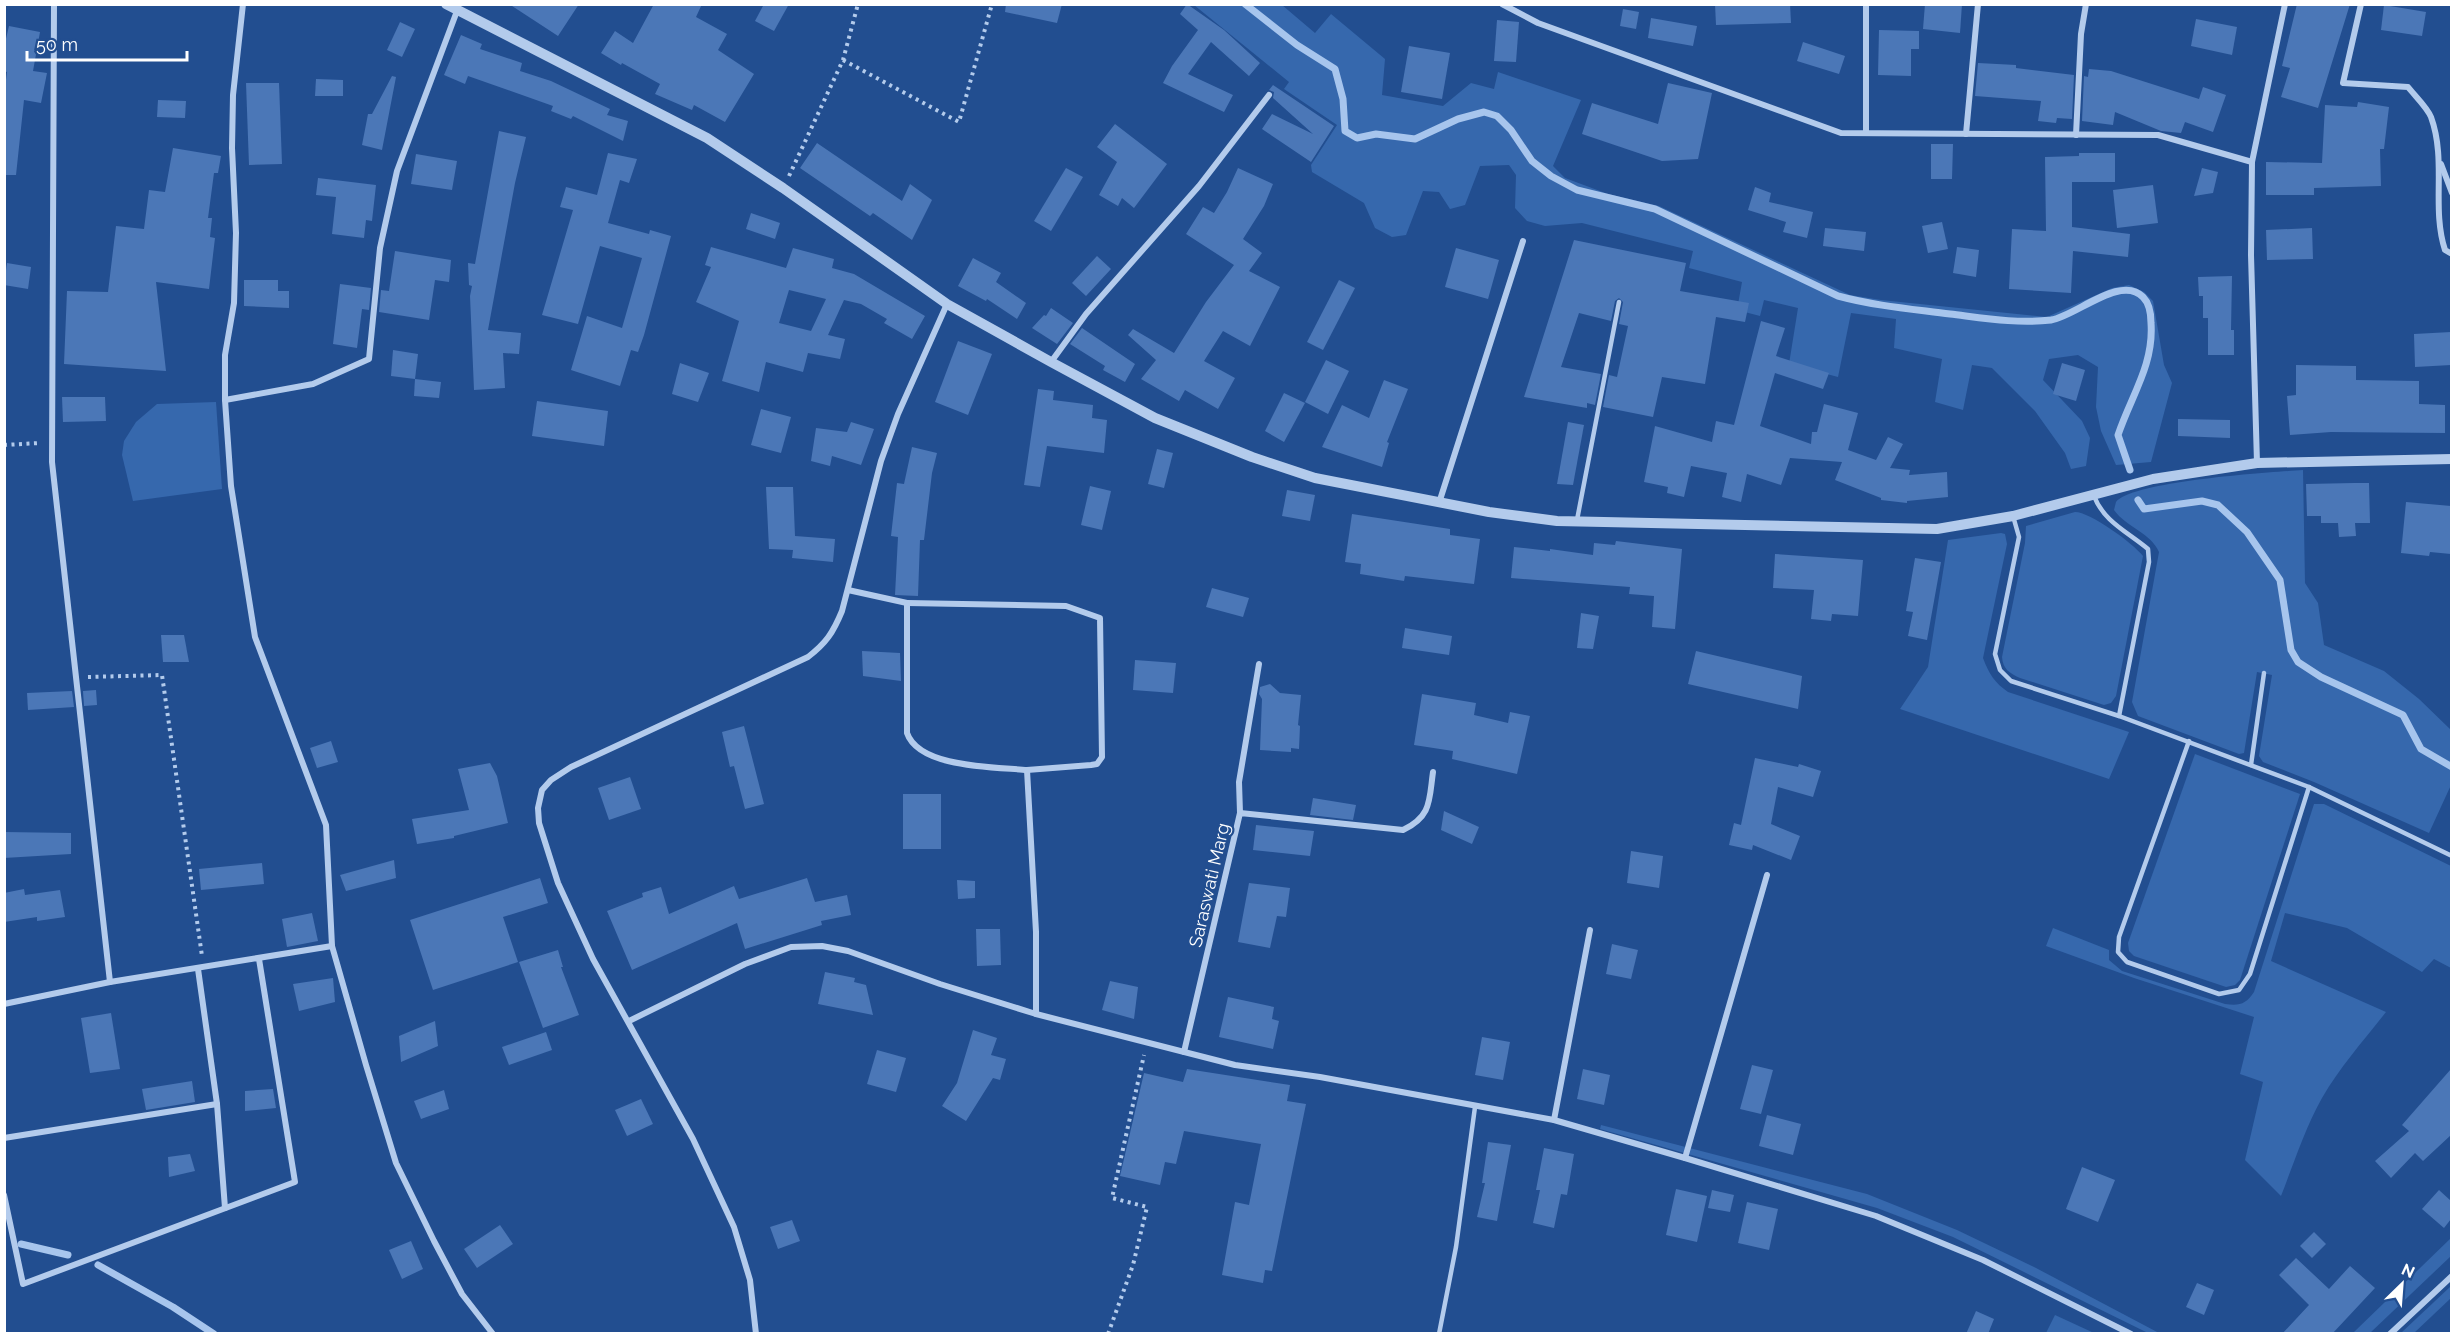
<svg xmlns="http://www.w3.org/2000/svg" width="2456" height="1338" font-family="Raleway,sans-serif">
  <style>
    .green { fill: #3668ad }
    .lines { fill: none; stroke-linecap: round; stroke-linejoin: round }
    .stream { stroke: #a7c5ed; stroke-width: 7 }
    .building { fill: #4b77b7; fill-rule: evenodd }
    .path { stroke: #b3cbec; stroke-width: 4; stroke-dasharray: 3 4.5; stroke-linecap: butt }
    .service { stroke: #b3cbec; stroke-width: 4.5 }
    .minor { stroke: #b3cbec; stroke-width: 6 }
    .tertiary { stroke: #b3cbec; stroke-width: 10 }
    .labels { text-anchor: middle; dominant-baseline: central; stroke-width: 4.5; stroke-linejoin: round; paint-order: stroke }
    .street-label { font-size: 18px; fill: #fff; stroke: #224e90 }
  </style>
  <rect width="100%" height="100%" fill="#224e90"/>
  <g class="green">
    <polygon points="1194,5 1282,5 1315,33 1331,14 1385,59 1382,95 1443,106 1471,83 1494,89 1498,72 1581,100 1553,166 1565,178 1608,194 1659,206 1850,295 1881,300 2047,317 2112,288 2129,285 2144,292 2153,301 2164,365 2172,383 2151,462 2116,465 2101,431 2096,407 2098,367 2078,355 2049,359 2043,380 2082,421 2090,438 2086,466 2071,469 2065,453 2035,411 1992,368 1972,365 1963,410 1935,402 1942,359 1894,348 1896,319 1851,313 1838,377 1789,364 1798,308 1764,300 1760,316 1737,310 1742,282 1689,268 1693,251 1582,223 1545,226 1527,221 1515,208 1516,175 1509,165 1480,166 1465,205 1450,209 1439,192 1423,191 1406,235 1392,237 1375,228 1364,203 1312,172 1311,165 1337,125 1284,89 1289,82"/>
    <polygon points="216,402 222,489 133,501 122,455 124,441 136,422 157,404"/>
    <path d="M2303,470L2305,583L2318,603L2324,645L2384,671L2419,699L2451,730V785L2429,833L2314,782L2263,762L2259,756L2272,675L2257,672L2244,753L2239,754L2138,716L2132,702L2159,552C2151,533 2126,527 2114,510L2116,502C2132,481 2272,472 2303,470Z"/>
    <path d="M2075,512C2090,512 2133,543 2143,556L2116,696L2111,703L2104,705L2020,678C2009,673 2003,669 2002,657L2025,543L2026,526Z"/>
    <path d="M2001,533L2005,534L2007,544L1983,658C1989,674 1995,683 2008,692L2129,732L2109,779L1900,709L1928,667L1948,540Z"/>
    <polygon points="2195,754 2300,794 2240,980 2235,985 2226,987 2134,956 2129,951 2128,943"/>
    <path d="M2314,804H2324L2451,866V968L2434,959L2422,972L2347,928L2285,913L2271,961L2386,1012C2364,1040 2340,1067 2322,1098C2305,1128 2294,1163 2281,1196L2245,1160L2263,1082L2240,1074L2254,1017L2134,978L2046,946L2053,928L2109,950V960L2122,971L2225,1004C2240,1006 2246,1004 2254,992Z"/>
    <polygon points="1601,1125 1867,1194 1957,1230 2036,1268 2159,1333 2148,1333 1953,1237 1877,1208 1600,1129"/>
    <polygon points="2451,1238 2451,1256 2370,1333 2353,1333"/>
    <polygon points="2451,1286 2451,1298 2414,1333 2401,1333"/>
    <polygon points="2055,1315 2094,1333 2046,1333"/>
  </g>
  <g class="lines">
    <g class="stream">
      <path d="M1245,4L1297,45L1335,69L1343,99L1345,131L1357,138L1376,134L1415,139L1458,119L1484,112L1497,116L1511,130L1532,161L1551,176L1577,190L1655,209L1838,296C1875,306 1912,309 1950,314C1983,318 2017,324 2051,320C2076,316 2121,274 2143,297C2149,303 2151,314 2151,323C2154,365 2131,396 2118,435L2130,470"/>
      <polyline points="2138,500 2144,509 2202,501 2218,505 2247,532 2280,580 2291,650 2298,662 2321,677 2403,715 2421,749 2452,767"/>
      <polyline points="21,1244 68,1255"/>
      <polyline points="98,1265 173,1307 214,1334"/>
    </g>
  </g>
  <g class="building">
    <polygon points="509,4 579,4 558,36"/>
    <polygon points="654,4 702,4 696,17 727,34 718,50 754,74 725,122 694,105 692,110 655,94 660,84 622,63 621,65 601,53 615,31 633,43"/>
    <polygon points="764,4 789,4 774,31 755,21"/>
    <polygon points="1006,4 1062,4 1057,23 1005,12"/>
    <polygon points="1187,4 1224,30 1260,63 1249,76 1211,42 1188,74 1233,95 1224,112 1163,83 1172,66 1198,30 1180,14"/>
    <polygon points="1715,4 1790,4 1791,23 1716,25"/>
    <polygon points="1925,4 1962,4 1960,33 1923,29"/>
    <polygon points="2297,4 2350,4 2318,108 2281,97 2290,68 2282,66"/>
    <polygon points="2384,5 2426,12 2422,36 2381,30"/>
    <polygon points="1623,9 1639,12 1636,29 1620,26"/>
    <polygon points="1651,18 1697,26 1693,46 1648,38"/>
    <polygon points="2196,19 2237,27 2232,55 2191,46"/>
    <polygon points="1497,20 1519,22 1516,62 1494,61"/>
    <polygon points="400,22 415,29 402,57 387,50"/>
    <polygon points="9,26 40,32 33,71 47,73 41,103 24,100 16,175 4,175 4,95 7,72 4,71 4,47"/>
    <polygon points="1879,30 1919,31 1919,49 1911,49 1911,76 1878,75"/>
    <polygon points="461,35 482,44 480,49 522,63 520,71 551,81 610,109 607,115 628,121 623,141 573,116 571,119 551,111 553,106 468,76 465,84 444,75"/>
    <polygon points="1803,42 1845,56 1839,74 1797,61"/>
    <polygon points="1409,46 1450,53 1442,99 1401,92"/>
    <polygon points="1978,63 2016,65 2016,68 2074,75 2072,119 2057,118 2056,123 2038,121 2041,101 1975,96"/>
    <polygon points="2089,69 2111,71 2199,99 2203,87 2226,95 2213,132 2185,122 2181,133 2161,131 2115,112 2113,125 2082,121 2084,76 2088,77"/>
    <polygon points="392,76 396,77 382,150 362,145 368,114 372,114"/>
    <polygon points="316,79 343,80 343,96 315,96"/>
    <polygon points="246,83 279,83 282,164 249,165"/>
    <polygon points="1668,83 1712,93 1698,159 1662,161 1582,134 1592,103 1658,124"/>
    <polygon points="1273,85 1334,126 1311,162 1262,129 1272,114 1313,134 1273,98 1274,92 1269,90"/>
    <polygon points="158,100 186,101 185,118 157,117"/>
    <polygon points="2358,102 2389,107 2384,149 2380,149 2381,186 2314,188 2314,195 2266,195 2266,162 2322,163 2325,105 2357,107"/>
    <polygon points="1115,124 1167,164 1134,208 1122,198 1118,206 1099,195 1117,162 1097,147"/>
    <polygon points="499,131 526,137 515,183 488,330 521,333 519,354 503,353 505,388 474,390 470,296 472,286 469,285 468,263 475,264"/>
    <polygon points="817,143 902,201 910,184 932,200 912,240 873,213 870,216 800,168"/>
    <polygon points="1931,144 1953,144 1952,179 1931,179"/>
    <polygon points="173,148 221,156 218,173 214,173 208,218 212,218 210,237 215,238 209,289 156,282 166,371 64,364 67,291 108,292 116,226 144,229 149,190 165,192"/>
    <polygon points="608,153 637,159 629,183 620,180 608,223 649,234 650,230 671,236 644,335 638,352 631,350 620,386 571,370 587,316 622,328 642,258 600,246 578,324 542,315 573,210 560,207 566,187 597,195"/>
    <polygon points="2079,153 2115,153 2115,182 2072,182 2072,227 2130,234 2128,257 2073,251 2071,293 2009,289 2012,229 2046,231 2045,157 2079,156"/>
    <polygon points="416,154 457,161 452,190 411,184"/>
    <polygon points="1066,168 1083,177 1051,231 1034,221"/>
    <polygon points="1238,168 1273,184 1264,206 1243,239 1262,253 1249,271 1280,287 1250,346 1223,331 1204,361 1235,378 1218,409 1185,390 1179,401 1141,379 1156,360 1128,335 1133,329 1174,353 1206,302 1234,265 1186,234 1203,207 1214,213 1227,192"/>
    <polygon points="2202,168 2218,172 2213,193 2194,196"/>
    <polygon points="318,178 376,185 372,221 366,220 364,238 332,234 336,197 316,195"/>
    <polygon points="2153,185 2158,223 2117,228 2113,190"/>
    <polygon points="1755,187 1771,193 1769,202 1813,212 1807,238 1783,232 1786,222 1748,210"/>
    <polygon points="751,213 780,223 775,239 746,229"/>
    <polygon points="1942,222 1948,249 1928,253 1922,226"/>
    <polygon points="1825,228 1866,232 1864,251 1823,246"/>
    <polygon points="2312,228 2313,259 2267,260 2266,230"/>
    <polygon points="1574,240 1686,263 1680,291 1749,303 1745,322 1716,317 1705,384 1662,377 1653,417 1603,407 1609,375 1617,377 1628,326 1619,324 1623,302 1619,298 1615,301 1611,321 1579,313 1561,367 1601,374 1595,405 1587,403 1587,408 1524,397"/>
    <path d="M711,247L786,268L793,248L834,259L832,268L854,274L925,316L912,339L884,323L887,319L861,304L844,300L828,335L845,339L840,359L808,353L803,372L766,362L759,392L722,381L739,321L696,302L711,267L705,265ZM789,290L826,299L811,331L779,323Z"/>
    <polygon points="1957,247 1979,250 1976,277 1953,273"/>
    <polygon points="1456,248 1499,260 1488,299 1445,287"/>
    <polygon points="395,251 451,260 449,282 435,280 429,320 379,312 381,290 389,291"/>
    <polygon points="1097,256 1111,269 1086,296 1072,283"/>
    <polygon points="973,258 1001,273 996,282 1026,303 1017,319 987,299 986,301 958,286"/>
    <polygon points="7,263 31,267 28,289 4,285"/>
    <polygon points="2232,276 2231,330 2234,330 2234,355 2208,355 2208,318 2203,318 2203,296 2199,296 2198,277"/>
    <polygon points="244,280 278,280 278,291 289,291 289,308 244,306"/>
    <polygon points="1339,280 1355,288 1323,350 1307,342"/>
    <polygon points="340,284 371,288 369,310 362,309 357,348 333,344"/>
    <polygon points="1051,308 1073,323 1057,344 1032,328 1044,315 1046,316"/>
    <polygon points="1761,321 1785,328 1776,356 1829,373 1823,389 1775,373 1760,426 1811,444 1812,432 1817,432 1824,404 1858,413 1848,450 1876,460 1888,437 1903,444 1890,468 1910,470 1909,475 1947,472 1948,497 1907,501 1907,503 1881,500 1881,498 1835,480 1842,462 1790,458 1781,485 1747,474 1741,502 1722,497 1727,473 1691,466 1684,497 1667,493 1668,487 1644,482 1655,426 1712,442 1716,421 1734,425"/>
    <polygon points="1082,328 1135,364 1125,382 1103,370 1105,366 1070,344"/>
    <polygon points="2451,332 2451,365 2415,367 2414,334"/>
    <polygon points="958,341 992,354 968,415 935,402"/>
    <polygon points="393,350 418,354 415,379 391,376"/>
    <polygon points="1326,360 1349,371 1328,414 1305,402"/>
    <polygon points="680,363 709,373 698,402 672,394"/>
    <polygon points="2062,363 2085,370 2076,401 2053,394"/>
    <polygon points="2296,365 2356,366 2356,380 2419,381 2419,404 2445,405 2445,433 2331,432 2290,435 2287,396 2296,395"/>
    <polygon points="415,379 441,382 439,398 414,396"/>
    <polygon points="1384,380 1408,389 1387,442 1389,443 1382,467 1322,447 1342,405 1369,418"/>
    <polygon points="1038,389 1054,391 1053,400 1093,405 1092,418 1107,420 1104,453 1047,446 1040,487 1024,485"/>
    <polygon points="1284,393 1305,403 1284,442 1265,431"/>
    <polygon points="62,397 105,397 106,421 63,422"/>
    <polygon points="537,401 608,411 604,446 532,436"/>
    <polygon points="761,409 791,417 781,453 751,445"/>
    <polygon points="2178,419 2230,420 2230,438 2178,436"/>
    <polygon points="851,422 874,429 861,465 832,456 830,466 811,461 816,428 847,432"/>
    <polygon points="1568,422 1584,425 1573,485 1557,484"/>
    <polygon points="912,447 937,453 932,473 924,540 920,540 918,596 895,595 898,537 891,536 897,483 904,484"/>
    <polygon points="1157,449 1173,453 1164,488 1148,484"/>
    <polygon points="2354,483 2369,483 2370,523 2355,523 2356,536 2339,537 2338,523 2321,523 2321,516 2307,516 2306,484"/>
    <polygon points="1090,486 1111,491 1102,530 1081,525"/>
    <polygon points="766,487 793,487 795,536 835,539 833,562 792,558 793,550 769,549"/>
    <polygon points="1287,490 1315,495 1310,521 1282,516"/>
    <polygon points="2406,502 2451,506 2451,554 2430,552 2429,556 2401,553"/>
    <polygon points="1352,514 1450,529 1450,535 1480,539 1474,584 1405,576 1404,581 1360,574 1361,564 1345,562"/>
    <polygon points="1616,541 1682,549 1675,629 1652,627 1654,596 1629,594 1630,587 1511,578 1514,547 1550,551 1550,549 1593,555 1594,543 1615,545"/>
    <polygon points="1775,554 1863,560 1858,616 1832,614 1831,621 1811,619 1814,590 1773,588"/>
    <polygon points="1915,558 1941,562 1927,640 1908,636 1913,612 1906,611"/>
    <polygon points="1212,588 1249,598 1243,617 1206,607"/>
    <polygon points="1581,613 1599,616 1593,649 1577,648"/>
    <polygon points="1405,628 1452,636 1449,655 1402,648"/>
    <polygon points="161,635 184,635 189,662 163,662"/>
    <polygon points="862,651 900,653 901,681 863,676"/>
    <polygon points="1696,651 1802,676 1798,709 1688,684"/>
    <polygon points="1135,660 1176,663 1173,693 1133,690"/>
    <polygon points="1270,684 1280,693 1301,695 1298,725 1300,726 1299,749 1291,748 1291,752 1260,750 1262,699 1259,694 1260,687"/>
    <polygon points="96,690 97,705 84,706 83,691"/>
    <polygon points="72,691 74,707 28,710 27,693"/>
    <polygon points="1422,694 1476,703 1474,715 1508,723 1510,712 1530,716 1517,774 1452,759 1453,751 1414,745"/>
    <polygon points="744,726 764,804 745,809 734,766 730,767 722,732"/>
    <polygon points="331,741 338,762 317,768 310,748"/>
    <polygon points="1755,758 1798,767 1799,764 1821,771 1813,797 1778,787 1771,824 1800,836 1791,860 1753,845 1752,850 1729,845 1734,823 1741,825"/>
    <polygon points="490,763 497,776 508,823 454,836 454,838 417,844 412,819 469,810 458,769"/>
    <polygon points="630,777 641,809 609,820 598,788"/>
    <rect x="903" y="794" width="38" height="55"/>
    <polygon points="1313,798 1356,805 1353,820 1310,815"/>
    <polygon points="1444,811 1479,827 1472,844 1441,830"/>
    <polygon points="1256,825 1314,831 1310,856 1253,850"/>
    <polygon points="4,832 71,833 71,854 4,858"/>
    <polygon points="1631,851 1663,856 1659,888 1627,883"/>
    <polygon points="394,860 396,878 346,891 340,875"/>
    <polygon points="262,863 264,884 201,890 199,869"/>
    <polygon points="540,878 548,903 503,917 518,962 433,990 410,920"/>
    <polygon points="807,878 815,902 847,895 851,915 821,921 822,925 745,949 737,923 632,970 607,911 643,897 642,893 661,887 669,914 734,886 739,899"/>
    <polygon points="957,880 975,881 975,898 958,899"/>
    <polygon points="1249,883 1290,888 1286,917 1277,916 1270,948 1238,942"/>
    <polygon points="24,889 25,895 60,890 65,917 37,921 37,917 4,922 4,893"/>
    <polygon points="312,913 318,941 287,947 282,919"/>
    <polygon points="976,929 1000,929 1001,965 977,966"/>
    <polygon points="1612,944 1638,950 1631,979 1606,974"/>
    <polygon points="558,950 563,967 561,967 579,1015 543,1028 519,962"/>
    <polygon points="825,972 855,978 854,982 866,985 873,1015 818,1004"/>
    <polygon points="333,978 335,1002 299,1011 293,984"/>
    <polygon points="1110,981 1138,987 1134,1019 1102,1010"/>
    <polygon points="1228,997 1274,1007 1272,1019 1279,1021 1273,1049 1219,1037"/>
    <polygon points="111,1013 120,1069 90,1073 81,1018"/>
    <polygon points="435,1021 438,1046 401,1062 399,1036"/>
    <polygon points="973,1030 997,1038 991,1055 1006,1059 1000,1080 993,1078 966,1121 942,1106 957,1083"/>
    <polygon points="546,1032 552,1050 509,1065 502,1047"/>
    <polygon points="1482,1037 1510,1042 1503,1080 1475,1075"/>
    <polygon points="877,1050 906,1058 896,1092 867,1084"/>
    <polygon points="1752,1065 1773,1070 1761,1114 1740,1109"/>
    <polygon points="1187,1069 1290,1085 1287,1101 1306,1104 1272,1271 1265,1270 1263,1283 1222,1275 1235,1202 1249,1205 1261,1144 1184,1131 1176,1164 1165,1162 1160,1185 1120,1176 1144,1073 1183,1082"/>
    <polygon points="1583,1069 1610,1075 1604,1105 1577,1099"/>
    <polygon points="2451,1069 2451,1135 2423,1161 2415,1153 2391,1178 2375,1161 2409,1131 2402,1125"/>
    <polygon points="192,1081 195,1102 146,1110 142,1089"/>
    <polygon points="273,1089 276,1108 245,1111 245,1091"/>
    <polygon points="444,1090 449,1109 421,1119 414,1101"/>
    <polygon points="641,1099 653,1124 627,1136 615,1110"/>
    <polygon points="1767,1115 1801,1124 1793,1155 1759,1146"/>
    <polygon points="1488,1142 1511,1145 1497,1221 1477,1217 1485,1183 1482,1183"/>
    <polygon points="1544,1148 1574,1154 1567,1195 1561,1194 1554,1228 1533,1223 1540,1190 1536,1190"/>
    <polygon points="190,1154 195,1171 169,1177 168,1157"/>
    <polygon points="2082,1167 2115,1180 2098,1222 2066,1209"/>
    <polygon points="1676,1189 1707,1196 1697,1242 1666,1235"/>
    <polygon points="1712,1190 1734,1195 1730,1212 1708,1208"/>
    <polygon points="2439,1190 2451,1201 2451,1219 2444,1228 2422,1209"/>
    <polygon points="1747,1202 1778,1209 1769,1250 1738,1243"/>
    <polygon points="792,1220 800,1241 778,1249 770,1227"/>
    <polygon points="500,1225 513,1244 477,1268 464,1249"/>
    <polygon points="2314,1232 2326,1244 2312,1258 2300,1246"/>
    <polygon points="411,1241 423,1269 402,1279 389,1250"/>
    <polygon points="2296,1258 2329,1289 2350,1266 2375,1288 2332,1334 2282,1334 2309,1305 2279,1275"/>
    <polygon points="2197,1283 2214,1290 2204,1315 2186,1307"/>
    <polygon points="1976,1311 1994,1319 1988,1334 1966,1334"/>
  </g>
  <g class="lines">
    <g class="path">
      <polyline points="843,60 959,122 992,4"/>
      <polyline points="789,176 843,60 858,4"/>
      <polyline points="4,445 40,443"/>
      <polyline points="88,677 162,675 202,956"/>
      <polyline points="1108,1334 1133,1265 1147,1207 1112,1198 1144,1055"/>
    </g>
    <g class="service">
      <path d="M2094,496C2104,522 2128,532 2148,549L2149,562L2119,716"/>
      <polyline points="2013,516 2019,537 1995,654 2000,670 2011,681 2119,716 2309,787 2452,856"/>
      <polyline points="1577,520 1619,302"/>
      <polyline points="2189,741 2119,937 2118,952 2127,962 2219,994 2239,990 2250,974 2309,787"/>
      <polyline points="2251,765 2264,673"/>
      <polyline points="1439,1334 1456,1247 1475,1107"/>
    </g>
    <g class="minor">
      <polyline points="54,4 52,462 110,982"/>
      <polyline points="243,4 233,95 232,148 236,233 234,303 225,355 225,400 231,486 255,637 326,825 332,946 366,1065 396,1163 434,1241 462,1294 493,1334"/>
      <polyline points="1502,4 1538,23 1841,133 2158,135 2252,162 2251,255 2257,463"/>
      <path d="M2361,4L2343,83L2408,87C2415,96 2427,107 2431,117C2447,161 2431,207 2445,250L2452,254"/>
      <polyline points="1866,133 1866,4"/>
      <polyline points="1966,134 1978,4"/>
      <polyline points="2076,135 2081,34 2086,4"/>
      <polyline points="2252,162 2285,4"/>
      <polyline points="2441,164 2452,193"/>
      <polyline points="1051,362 1086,314 1199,186 1269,95"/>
      <polyline points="225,400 313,384 369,359 380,248 397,171 457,11"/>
      <polyline points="1439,503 1523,241"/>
      <path d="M848,590L907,603V733C919,768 995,767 1027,770L1036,932V1014"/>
      <polyline points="907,603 1066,606 1100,618 1102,757 1097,764 1091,765 1027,770"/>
      <polyline points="1240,813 1239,782 1259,664"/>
      <polyline points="198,969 217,1104 225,1208"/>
      <polyline points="4,1004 110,982 332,946"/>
      <polyline points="629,1021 745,964 791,947 822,946 848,951 940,984 1036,1014 1235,1065 1320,1077 1554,1120 1685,1158 1876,1216 1983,1260 2131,1334"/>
      <path d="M1184,1052L1240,813L1403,830C1432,816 1429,800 1433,772"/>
      <polyline points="1554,1120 1590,930"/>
      <polyline points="4,1138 217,1104"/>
      <polyline points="1685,1158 1767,875"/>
      <polyline points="4,1195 23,1284 295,1182 259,959"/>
      <path d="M756,1334L750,1280L734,1227L693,1139L593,959L558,883L539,823L538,808L542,790L551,780L571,767L808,657C826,643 833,633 842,611L881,461L898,414L947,304"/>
      <polyline points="2390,1334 2452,1276"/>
    </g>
    <polyline class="tertiary" points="446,4 707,138 783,188 947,304 1051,362 1155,418 1252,457 1315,478 1489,512 1557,521 1937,529 2013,516 2153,479 2257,463 2452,459"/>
  </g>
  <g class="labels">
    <g class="street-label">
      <text transform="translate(1209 885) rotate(-77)">Saraswati Marg</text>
    </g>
  </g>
  <rect width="2456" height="1338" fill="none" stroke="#ffffff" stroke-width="12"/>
  <g transform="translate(2402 1284) rotate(25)" stroke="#224e90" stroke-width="4.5" paint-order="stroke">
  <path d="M0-4.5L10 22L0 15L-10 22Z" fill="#ffffff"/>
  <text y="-9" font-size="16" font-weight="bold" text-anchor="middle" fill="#ffffff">N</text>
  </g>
  <path d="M27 51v9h160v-9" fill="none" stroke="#ffffff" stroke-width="3"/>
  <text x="36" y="51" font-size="18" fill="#ffffff" stroke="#224e90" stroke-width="4.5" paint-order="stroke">50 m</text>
</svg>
